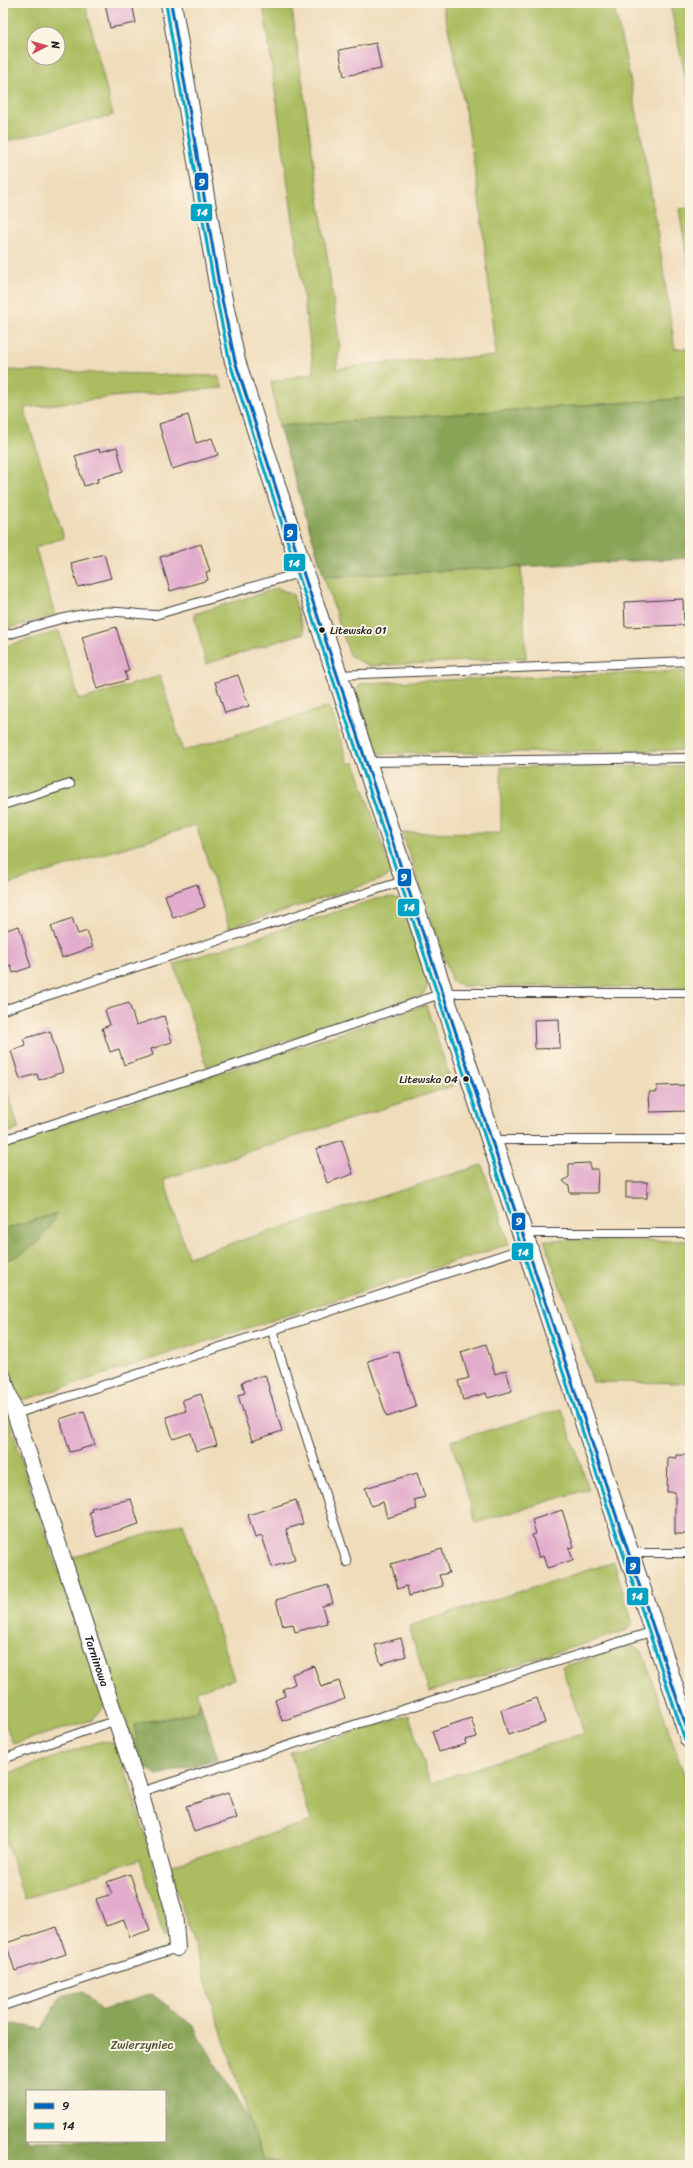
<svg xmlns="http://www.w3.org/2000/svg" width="693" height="2168" font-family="Sriracha,sans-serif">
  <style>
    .green { fill: #abbd61; stroke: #646c3e; fill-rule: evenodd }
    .forest { fill: #88a457; stroke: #52603a; fill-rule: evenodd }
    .building { fill: #e2accc }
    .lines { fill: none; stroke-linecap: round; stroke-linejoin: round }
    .service-casing { stroke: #3c3934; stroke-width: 10 }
    .minor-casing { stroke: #3c3934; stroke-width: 18 }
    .tertiary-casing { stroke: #3c3934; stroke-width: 22 }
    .service { stroke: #fff; stroke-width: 8 }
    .minor { stroke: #fff; stroke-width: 16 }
    .tertiary { stroke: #fff; stroke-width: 20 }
    .bus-1-casing { stroke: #fcf5e5; stroke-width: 6 }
    .bus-2-casing { stroke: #fcf5e5; stroke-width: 6 }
    .bus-1 { stroke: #0065bd; stroke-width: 3 }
    .bus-2 { stroke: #01a2c5; stroke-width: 3 }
    .bus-dot { fill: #1c1c1c; stroke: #fcf5e5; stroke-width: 1.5 }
    .labels { text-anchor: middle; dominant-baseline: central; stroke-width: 4; stroke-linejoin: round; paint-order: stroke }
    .bus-label { font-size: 11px; fill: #1c1c1c; stroke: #fcf5e5; text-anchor: start }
    .street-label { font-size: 12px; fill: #1c1c1c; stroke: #fcf5e5 }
    .park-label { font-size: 12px; fill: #4e5434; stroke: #fcf5e5 }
    .line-badge { stroke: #fcf5e5; stroke-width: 1.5 }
    .badge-label { font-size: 11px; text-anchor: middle; font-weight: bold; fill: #fff }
  </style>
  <rect width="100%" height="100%" fill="#fcf5e5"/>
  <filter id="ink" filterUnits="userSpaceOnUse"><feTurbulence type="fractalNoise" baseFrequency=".025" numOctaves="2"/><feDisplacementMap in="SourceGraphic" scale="8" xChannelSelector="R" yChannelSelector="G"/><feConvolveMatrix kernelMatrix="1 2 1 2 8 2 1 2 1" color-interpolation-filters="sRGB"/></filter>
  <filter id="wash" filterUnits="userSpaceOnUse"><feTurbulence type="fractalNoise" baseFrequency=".012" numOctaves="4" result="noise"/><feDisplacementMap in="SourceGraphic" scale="16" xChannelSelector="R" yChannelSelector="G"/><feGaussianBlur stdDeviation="0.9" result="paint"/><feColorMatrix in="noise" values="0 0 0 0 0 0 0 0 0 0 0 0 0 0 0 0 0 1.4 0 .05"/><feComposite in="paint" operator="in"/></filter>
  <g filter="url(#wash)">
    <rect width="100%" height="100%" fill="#efdcba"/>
    <g class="green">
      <path d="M3,3H85L113,115L3,142ZM34,34H58V58H34Z"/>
      <path d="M263,3H291L340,347L336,369L369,364L495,356C486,238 471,118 442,3H613C641,117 658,233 675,349L690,348V398L279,426L271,382L314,373Z"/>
      <polygon points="669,3 690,3 690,100 671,9"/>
      <polygon points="690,208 690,276 679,209"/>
      <polygon points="3,370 218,376 223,388 112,397 24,408 64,538 35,547 55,615 3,630"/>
      <polygon points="521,567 526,658 369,666 350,656 324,577"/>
      <polygon points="278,588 293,595 304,633 206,664 194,614"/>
      <polygon points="59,631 79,700 160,676 183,751 328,707 333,716 348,763 355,763 391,871 386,878 229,928 196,825 3,886 3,647"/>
      <polygon points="690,671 690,750 378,754 355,692 361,683"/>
      <polygon points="690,766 690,988 463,986 452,981 402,833 501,832 501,767"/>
      <polygon points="393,897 401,900 429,983 423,995 207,1067 174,964 376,899"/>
      <polygon points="426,1005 453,1086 164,1179 188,1257 482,1165 509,1244 27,1399 19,1399 3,1351 3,1261 13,1258 57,1213 3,1230 3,1145"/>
      <polygon points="3,1079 19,1129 3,1134"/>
      <polygon points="544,1240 690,1241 690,1383 593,1382"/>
      <polygon points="3,1400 33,1497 105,1706 92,1720 13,1744 3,1717"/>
      <polygon points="562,1409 589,1489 476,1523 451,1441"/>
      <path d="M183,1523L234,1679L196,1691L200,1702L196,1711C176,1718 155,1718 135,1725L140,1763L71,1558Z"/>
      <polygon points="614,1562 633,1625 625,1631 429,1692 409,1626"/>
      <polygon points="630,1645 642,1651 690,1793 690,2165 288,2165 262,2159 169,1866 311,1821 290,1752 409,1715 430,1783 584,1733 562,1667"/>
      <polygon points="102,1741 117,1743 151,1855 168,1932 164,1938 140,1859 24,1899 3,1831 3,1775"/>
    </g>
    <g class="forest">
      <polygon points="690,398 690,558 324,577 279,426"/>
      <path d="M57,1213C44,1240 32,1252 3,1261V1230Z"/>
      <polygon points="200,1702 218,1759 157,1775 140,1763 135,1725 144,1722 168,1719 196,1711"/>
      <path d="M83,1991L100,2011L152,1994L193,2026L253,2127L262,2159L288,2165H3V2022L42,2029L61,1996ZM27,2091H165V2141H27Z"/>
    </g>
    <g id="blocks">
      <g class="building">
        <polygon points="105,3 132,3 136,23 110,28"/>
        <polygon points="376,43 381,69 344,76 339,50"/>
        <polygon points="188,415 196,443 212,438 218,455 172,469 159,424"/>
        <polygon points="117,447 123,471 97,479 98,482 84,486 75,456 99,449 100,452"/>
        <polygon points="201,544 210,571 206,572 208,580 170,591 160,557"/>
        <polygon points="104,554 111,578 78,587 71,563"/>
        <polygon points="683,599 684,625 625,627 624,602"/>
        <polygon points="116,627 129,671 125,672 127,680 97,689 82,637"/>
        <polygon points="238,675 249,706 225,713 215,682"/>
        <polygon points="197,884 205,907 173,918 165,895"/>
        <polygon points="72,918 78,934 87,931 93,947 62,958 51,926"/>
        <polygon points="19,926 31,967 13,973 11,965 3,967 3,931"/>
        <polygon points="129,1003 136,1025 164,1016 172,1042 151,1049 153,1055 124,1065 119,1049 110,1052 102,1028 110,1025 105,1010"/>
        <polygon points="559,1019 560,1048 535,1049 534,1020"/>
        <polygon points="50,1031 63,1072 39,1080 37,1074 20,1079 11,1051 26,1046 23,1039"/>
        <polygon points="690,1085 690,1111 650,1112 649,1092 657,1092 657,1086"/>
        <polygon points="342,1140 353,1174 327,1183 316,1149"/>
        <polygon points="590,1163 590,1169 598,1169 597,1193 570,1193 569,1186 563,1181 569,1177 569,1164"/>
        <rect x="626" y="1182" width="21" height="16"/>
        <polygon points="486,1344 495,1374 506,1370 512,1391 488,1398 486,1393 463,1400 458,1381 469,1378 461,1352"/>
        <polygon points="398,1351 416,1407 387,1417 368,1361"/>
        <polygon points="265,1375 282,1431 252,1441 238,1395 245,1393 242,1382"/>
        <polygon points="201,1394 217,1445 196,1451 191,1433 173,1439 166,1417 186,1411 182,1400"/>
        <polygon points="84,1411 95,1445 70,1452 60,1419"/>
        <polygon points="676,1455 690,1455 690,1534 675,1534 675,1492 667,1492 668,1457 676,1458"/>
        <polygon points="417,1473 425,1497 414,1500 417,1509 387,1518 383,1502 371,1506 365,1488"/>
        <polygon points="131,1499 139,1524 97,1537 89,1512 92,1511 91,1508"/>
        <polygon points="296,1500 303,1524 286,1529 295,1560 272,1567 262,1536 255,1538 248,1515"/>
        <polygon points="562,1510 574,1547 569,1548 573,1560 547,1568 543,1556 539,1558 532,1535 536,1534 532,1520"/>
        <polygon points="442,1549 449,1573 439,1575 443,1586 409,1596 407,1586 398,1589 391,1564"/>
        <polygon points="328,1585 333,1603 322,1606 327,1623 295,1632 293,1624 283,1626 276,1600"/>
        <polygon points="401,1638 406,1656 381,1664 375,1645"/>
        <polygon points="314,1666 321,1687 339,1681 345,1699 282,1721 275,1700 285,1696 283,1689 295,1684 292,1674"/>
        <polygon points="537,1698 545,1723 508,1735 501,1710"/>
        <polygon points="471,1718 477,1737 465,1740 466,1744 439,1752 432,1731"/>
        <polygon points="228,1793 237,1818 194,1832 186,1806"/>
        <polygon points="130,1874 150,1930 130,1937 124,1920 106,1926 96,1899 112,1894 107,1882"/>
        <polygon points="57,1927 66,1954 15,1971 6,1943"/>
      </g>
    </g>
  </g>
  <g filter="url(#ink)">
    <use href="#blocks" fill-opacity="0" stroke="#3c3934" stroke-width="1"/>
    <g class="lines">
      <defs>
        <g id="service">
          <path d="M3,636C34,627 67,615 99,612C118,610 136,615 155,615L303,572"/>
          <polyline points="337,675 690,661"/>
          <polyline points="367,762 690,758"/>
          <polyline points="3,805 70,784"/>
          <polyline points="3,1010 406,880"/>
          <polyline points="3,1140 249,1060 443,993 690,993"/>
          <polyline points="492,1140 690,1140"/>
          <polyline points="523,1233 690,1233"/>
          <polyline points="272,1331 347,1562"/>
          <polyline points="15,1414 527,1247"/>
          <polyline points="629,1553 690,1553"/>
          <polyline points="3,1759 117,1720"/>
          <polyline points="140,1792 654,1631"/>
          <polyline points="3,2006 177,1948"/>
        </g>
        <g id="minor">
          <path id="s1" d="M3,1377L140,1792L174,1912L177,1948"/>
        </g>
        <polyline id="tertiary" points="171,3 220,290 235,361 303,572 690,1738"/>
      </defs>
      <use href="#service" class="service-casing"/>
      <use href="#minor" class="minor-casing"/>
      <use href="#tertiary" class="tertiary-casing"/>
      <use href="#service" class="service"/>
      <use href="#minor" class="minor"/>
      <use href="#tertiary" class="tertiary"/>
      <defs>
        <polyline id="bus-1" points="171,3 220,290 235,361 303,572 690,1738"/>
        <polyline id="bus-2" points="166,4 215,291 230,363 298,574 685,1740"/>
      </defs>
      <use href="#bus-1" class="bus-1-casing"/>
      <use href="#bus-2" class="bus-2-casing"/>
      <use href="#bus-1" class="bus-1"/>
      <use href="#bus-2" class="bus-2"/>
    </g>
  </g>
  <g class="bus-dot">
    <circle cx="322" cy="630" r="3.5"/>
    <circle cx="466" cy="1079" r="3.5"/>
  </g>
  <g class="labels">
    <g class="bus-label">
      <text x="330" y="630">Litewska 01</text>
      <text x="458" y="1079" text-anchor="end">Litewska 04</text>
    </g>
    <g class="street-label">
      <text stroke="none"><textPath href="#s1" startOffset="299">Tarninowa</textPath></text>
    </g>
    <g class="park-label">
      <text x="142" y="2045">Zwierzyniec</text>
    </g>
  </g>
  <g class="line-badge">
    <rect x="194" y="172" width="15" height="19" rx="4" fill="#0065bd"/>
    <rect x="190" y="203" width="23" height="19" rx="4" fill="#01a2c5"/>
    <rect x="283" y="523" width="15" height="19" rx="4" fill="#0065bd"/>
    <rect x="283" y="553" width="23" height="19" rx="4" fill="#01a2c5"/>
    <rect x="397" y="868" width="15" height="19" rx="4" fill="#0065bd"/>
    <rect x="397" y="898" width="23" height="19" rx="4" fill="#01a2c5"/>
    <rect x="511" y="1212" width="15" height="19" rx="4" fill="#0065bd"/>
    <rect x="511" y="1242" width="23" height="19" rx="4" fill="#01a2c5"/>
    <rect x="625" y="1556" width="16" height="19" rx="4" fill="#0065bd"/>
    <rect x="626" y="1587" width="23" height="19" rx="4" fill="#01a2c5"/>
  </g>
  <g class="badge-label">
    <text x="202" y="186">9</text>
    <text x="202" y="216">14</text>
    <text x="290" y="537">9</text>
    <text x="294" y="567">14</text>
    <text x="404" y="881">9</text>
    <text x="409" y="911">14</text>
    <text x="519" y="1225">9</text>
    <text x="523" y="1256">14</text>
    <text x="633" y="1570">9</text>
    <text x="637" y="1600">14</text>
  </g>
  <rect width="693" height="2168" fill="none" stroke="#fcf5e5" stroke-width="16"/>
  <rect x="26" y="2090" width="140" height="52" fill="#fcf5e5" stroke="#a29e95"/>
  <rect x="34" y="2103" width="20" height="6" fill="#0065bd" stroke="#a29e95"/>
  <text x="62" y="2110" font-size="12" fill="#1c1c1c">9</text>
  <rect x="34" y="2123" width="20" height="6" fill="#01a2c5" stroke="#a29e95"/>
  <text x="62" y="2130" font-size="12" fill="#1c1c1c">14</text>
  <g transform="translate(46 46) rotate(84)"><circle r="19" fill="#fcf5e5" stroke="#a29e95"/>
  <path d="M0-3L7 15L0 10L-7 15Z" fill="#d1495b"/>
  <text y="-6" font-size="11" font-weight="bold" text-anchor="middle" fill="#1c1c1c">N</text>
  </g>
</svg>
